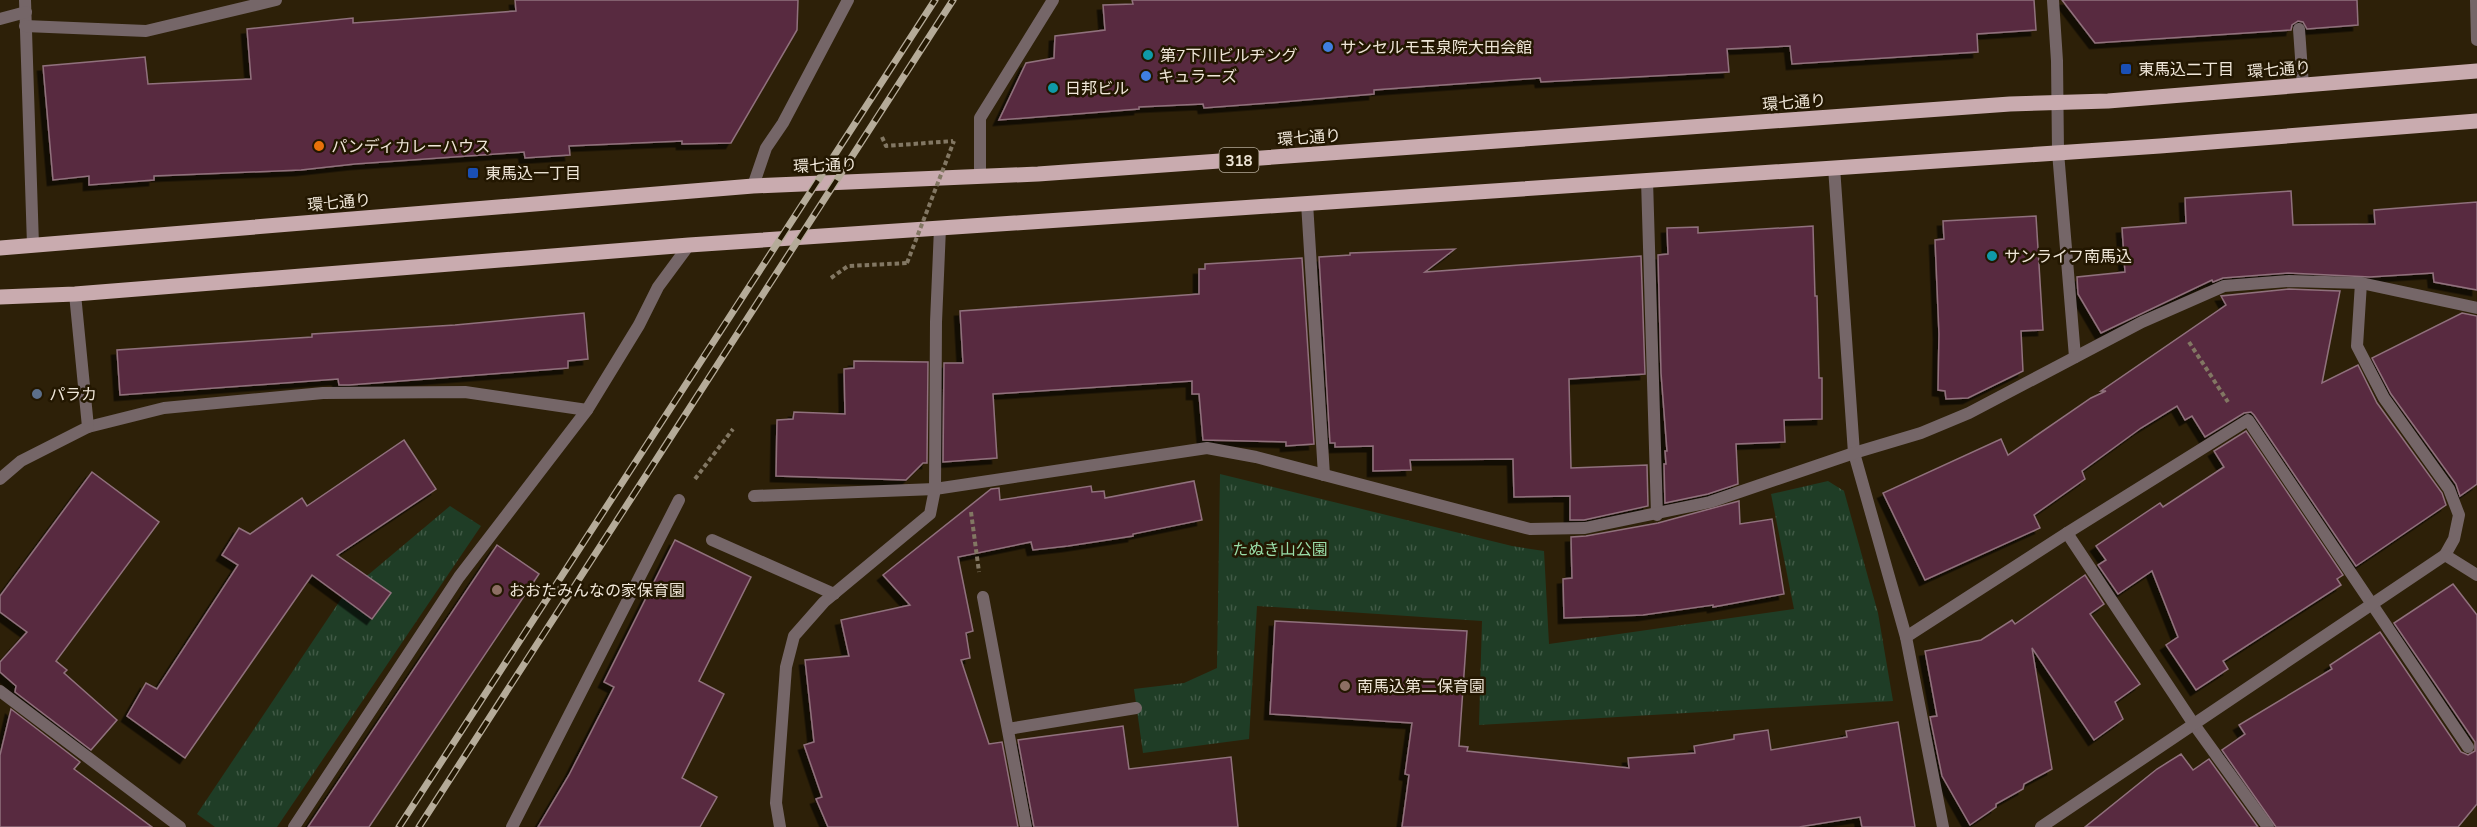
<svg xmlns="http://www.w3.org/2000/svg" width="2477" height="827" font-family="Mulish,'Noto Sans JP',sans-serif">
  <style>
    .park { fill: url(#park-tufts) }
    .building { fill: #592b40; stroke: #90717d; stroke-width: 1.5; filter: url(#shadow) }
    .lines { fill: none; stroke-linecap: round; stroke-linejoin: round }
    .path { stroke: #827763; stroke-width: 4; stroke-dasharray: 4.5 3; stroke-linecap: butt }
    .service { stroke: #756668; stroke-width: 12 }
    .minor { stroke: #756668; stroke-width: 12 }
    .primary { stroke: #c9abaf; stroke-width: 15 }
    .rail-casing { stroke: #b5ab99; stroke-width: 7 }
    .rail { stroke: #231701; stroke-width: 4.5; stroke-dasharray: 14; stroke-linecap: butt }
    .path-bridge { stroke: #827763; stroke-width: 4; stroke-dasharray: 4.5 3; stroke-linecap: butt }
    .shop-dot { fill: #3f7fe0; stroke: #231701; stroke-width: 2 }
    .culture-dot { fill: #0f9aa8; stroke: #231701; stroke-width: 2 }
    .transit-dot { fill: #1a4fb4; stroke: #231701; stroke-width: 2 }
    .food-dot { fill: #e8710a; stroke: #231701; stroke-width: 2 }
    .service-dot { fill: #5c6f8a; stroke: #231701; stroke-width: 2 }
    .education-dot { fill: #8d6e63; stroke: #231701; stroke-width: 2 }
    .labels { text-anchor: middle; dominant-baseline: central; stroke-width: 5; stroke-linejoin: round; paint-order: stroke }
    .shield { fill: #231701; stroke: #b2a898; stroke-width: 1.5 }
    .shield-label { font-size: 15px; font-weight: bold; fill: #efe6d8 }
    .poi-label { font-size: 16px; fill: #efe6d8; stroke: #231701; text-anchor: start }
    .street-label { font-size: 16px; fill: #efe6d8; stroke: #231701 }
    .park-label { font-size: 16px; fill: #99dda8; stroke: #231701 }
  </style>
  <defs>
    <pattern id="park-tufts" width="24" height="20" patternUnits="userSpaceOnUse" patternTransform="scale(1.5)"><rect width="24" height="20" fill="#1f3d26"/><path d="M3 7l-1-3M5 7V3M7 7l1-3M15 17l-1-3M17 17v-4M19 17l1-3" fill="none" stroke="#405945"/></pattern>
    <filter id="shadow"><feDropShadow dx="-5.5" dy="5.5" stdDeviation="0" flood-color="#0009"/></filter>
  </defs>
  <rect width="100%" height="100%" fill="#2d2008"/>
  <g class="park">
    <polygon points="1220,474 1512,546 1544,551 1549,644 1794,609 1771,494 1828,481 1844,491 1878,613 1893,701 1479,725 1482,621 1257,606 1249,739 1143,753 1134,689 1184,683 1217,668"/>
    <polygon points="450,506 481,526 277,827 215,827 197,814 343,596"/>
  </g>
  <g class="building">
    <polygon points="515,0 798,0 797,30 731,143 682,144 682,141 569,146 570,155 525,158 524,152 355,164 301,170 154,176 154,180 89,185 89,176 53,180 43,66 145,57 148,84 251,79 247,29 353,18 353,23 516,11"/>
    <polygon points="1132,0 2034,0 2036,30 1977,34 1978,52 1792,64 1790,46 1727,49 1729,72 1541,82 1540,78 1374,90 1374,94 1282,102 1204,108 1203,104 1139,107 1139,109 999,120 1026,63 1054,58 1055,36 1105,30 1103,5 1133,4"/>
    <polygon points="2062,0 2357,0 2358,25 2307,29 2303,22 2298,21 2292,25 2291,30 2095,43"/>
    <polygon points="2291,191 2293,225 2375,224 2374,210 2477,202 2477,290 2434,282 2433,273 2370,277 2288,273 2223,278 2213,282 2212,280 2101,333 2078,294 2077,277 2125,272 2122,228 2186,223 2185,198"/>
    <polygon points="2036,216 2043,330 2021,331 2023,371 1968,398 1946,399 1945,391 1938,390 1939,334 1935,240 1944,239 1943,221"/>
    <polygon points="1813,226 1815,296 1817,296 1819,378 1822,378 1822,419 1784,420 1785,442 1736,444 1738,484 1708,494 1665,503 1664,464 1666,464 1665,451 1667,451 1661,373 1658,255 1668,254 1667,228 1698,227 1698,233"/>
    <polygon points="1455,249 1425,272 1641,256 1645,374 1569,379 1571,468 1647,465 1648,506 1584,520 1570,520 1570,496 1514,497 1513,459 1410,460 1411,470 1373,471 1373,446 1335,447 1335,443 1330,443 1319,257 1350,255 1350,253"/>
    <polygon points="1302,258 1314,444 1286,446 1286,442 1203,440 1199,394 1192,394 1192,381 993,394 997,458 943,462 944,363 963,363 960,311 1199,294 1199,269 1205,269 1205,264"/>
    <polygon points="2289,289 2340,291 2322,383 2358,365 2377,403 2442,493 2446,505 2356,566 2254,415 2251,412 2244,413 2205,437 2192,416 2185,420 2177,406 2141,428 2082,471 2085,479 2034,515 2040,528 1925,580 1883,493 2001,439 2008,455 2091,398 2106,391 2101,391 2226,305 2221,296"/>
    <polygon points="584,313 588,359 568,361 568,368 349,385 339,385 338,379 120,395 117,350 312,337 312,334 455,325"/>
    <polygon points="2462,313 2477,316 2477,484 2460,496 2456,484 2391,394 2372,358"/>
    <polygon points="854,361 928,362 927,463 923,463 906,480 776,476 777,420 793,419 794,412 845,414 844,369 854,368"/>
    <polygon points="2246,431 2343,575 2337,579 2341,585 2223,661 2228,669 2196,690 2166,645 2178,637 2152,571 2118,594 2098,565 2106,560 2096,546 2160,503 2163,507 2224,467 2214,451"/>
    <polygon points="404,440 436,489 337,555 391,593 372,619 312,575 185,758 127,716 146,683 157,689 238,565 222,555 239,528 250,534 302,498 307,506"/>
    <polygon points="92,472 159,522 56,661 67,670 64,673 117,720 91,750 15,692 16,686 0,672 0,662 27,632 0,612 0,596"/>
    <polygon points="1194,481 1202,520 1133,534 1133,536 1068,546 1033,550 1031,542 958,557 973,631 966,633 970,658 961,660 989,744 1002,742 1018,827 828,827 816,799 822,797 804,745 814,742 805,660 849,656 841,620 910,605 883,575 991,489 999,488 1000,500 1091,486 1092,492 1104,491 1105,498"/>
    <polygon points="1739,501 1740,524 1772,519 1784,594 1713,607 1713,605 1643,615 1564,618 1563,579 1572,578 1571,537 1586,536 1658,523"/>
    <polygon points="675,540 751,577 699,681 724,694 682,778 717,797 700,827 538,827 569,775 614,687 604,682"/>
    <polygon points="497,545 539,574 369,827 308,827"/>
    <polygon points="2085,575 2104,604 2090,614 2140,684 2115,702 2123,719 2094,740 2032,648 2052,769 2024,784 2023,789 1996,804 1996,807 1970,825 1942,776 1930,717 1937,716 1925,651 1981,640 2012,620 2015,624"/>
    <polygon points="2453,584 2477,615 2477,804 2458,827 2276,827 2222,750 2245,734 2239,725 2332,669 2330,665 2380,632 2461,752 2468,755 2475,751 2475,742 2394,623"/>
    <polygon points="1275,621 1467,631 1459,746 1468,747 1467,751 1629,768 1628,758 1695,753 1694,746 1734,739 1734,735 1768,730 1771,750 1847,737 1846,731 1898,722 1915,827 1862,827 1860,817 1799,827 1402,827 1409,775 1405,774 1412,723 1270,714"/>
    <polygon points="11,709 80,762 74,769 152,827 0,827 0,755"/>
    <polygon points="1123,726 1129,769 1231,757 1238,827 1034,827 1018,740"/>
    <polygon points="2181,754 2193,770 2209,759 2258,827 2085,827 2157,769"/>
  </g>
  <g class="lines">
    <g class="path">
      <polyline points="882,137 886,146 953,141"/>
      <polyline points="831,278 848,266 907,263"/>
      <polyline points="2189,342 2228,402"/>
      <polyline points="695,479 733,429"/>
      <polyline points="971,512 979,572"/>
    </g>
    <g class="service">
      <polyline points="2299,29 2303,86"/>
      <polyline points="1647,180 1657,515"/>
      <polyline points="1307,203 1324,475"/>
      <polyline points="2361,283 2357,346 2384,398 2449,489 2459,515 2454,539 2445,555"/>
      <polyline points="88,427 164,408 323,393 465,392 587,410"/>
      <polyline points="754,496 935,489"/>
      <polyline points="2067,533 2193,723 2268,827"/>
      <polyline points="712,540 834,594"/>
      <polyline points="983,597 1026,827"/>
      <polyline points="1906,637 2067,533 2248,420 2468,747"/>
      <polyline points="1008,729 1136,708"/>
    </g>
    <g class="minor">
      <polyline points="25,0 33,245"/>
      <polyline points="2053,0 2057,61 2058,152 2075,357"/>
      <polyline points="2476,0 2477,40"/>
      <polyline points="0,19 26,12"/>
      <polyline points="25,26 146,31 276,0"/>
      <polyline points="1834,167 1854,453 1906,637 1943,827"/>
      <polyline points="980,177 980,118 1053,0"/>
      <polyline points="753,186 766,148 783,123 848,0"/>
      <polyline points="0,479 21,461 88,427 75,294"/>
      <polyline points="935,489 1207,448 1256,457 1530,529 1585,528 1710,502 1854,453 1921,433 1969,413 2142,322 2224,286 2289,281 2361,283 2477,308"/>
      <polyline points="0,691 180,827"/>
      <polyline points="294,827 459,577 587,410 639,325 658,287 689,245"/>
      <polyline points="512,827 679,500"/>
      <polyline points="780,827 776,803 786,667 794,636 824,602 930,514 935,489 936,322 940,228"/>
      <polyline points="2041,827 2445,555 2477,575"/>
    </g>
    <g class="primary">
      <polyline points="0,248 753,186 1038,174 2010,104 2108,101 2477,71"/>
      <polyline points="0,297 75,294 689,245 2160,146 2477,121"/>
    </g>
    <defs>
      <g id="rail">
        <polyline points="399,827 935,0"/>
        <polyline points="419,827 953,0"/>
      </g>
    </defs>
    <use href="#rail" class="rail-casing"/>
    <use href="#rail" class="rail"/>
    <polyline class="path-bridge" points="907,263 954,141"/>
  </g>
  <g class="shop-dot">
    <circle cx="1328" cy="47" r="6"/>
    <circle cx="1146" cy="76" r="6"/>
  </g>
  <g class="culture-dot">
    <circle cx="1148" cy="55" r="6"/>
    <circle cx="1053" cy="88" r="6"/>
    <circle cx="1992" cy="256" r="6"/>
  </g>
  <g class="transit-dot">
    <rect x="2120" y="63" width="12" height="12" rx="3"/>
    <rect x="467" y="167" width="12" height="12" rx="3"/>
  </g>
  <circle class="food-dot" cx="319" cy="146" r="6"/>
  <circle class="service-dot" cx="37" cy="394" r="6"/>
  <g class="education-dot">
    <circle cx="497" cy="590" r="6"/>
    <circle cx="1345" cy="686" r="6"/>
  </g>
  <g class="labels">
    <rect class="shield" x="1219.5" y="148" width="39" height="24" rx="4.5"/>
    <g class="shield-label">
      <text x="1239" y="160">318</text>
    </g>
    <g class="poi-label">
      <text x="1340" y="47">サンセルモ玉泉院大田会館</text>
      <text x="1160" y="55">第7下川ビルヂング</text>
      <text x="2138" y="69">東馬込二丁目</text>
      <text x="1158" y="76">キュラーズ</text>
      <text x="1065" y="88">日邦ビル</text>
      <text x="331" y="146">パンディカレーハウス</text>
      <text x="485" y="173">東馬込一丁目</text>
      <text x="2004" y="256">サンライフ南馬込</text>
      <text x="49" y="394">パラカ</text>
      <text x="509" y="590">おおたみんなの家保育園</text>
      <text x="1357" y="686">南馬込第二保育園</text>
    </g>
    <g class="street-label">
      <text transform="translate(2279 69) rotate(-4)">環七通り</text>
      <text transform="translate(1794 102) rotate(-4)">環七通り</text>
      <text transform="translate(1309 137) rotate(-4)">環七通り</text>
      <text transform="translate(825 165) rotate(-2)">環七通り</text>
      <text transform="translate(339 202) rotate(-5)">環七通り</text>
    </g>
    <g class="park-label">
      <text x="1280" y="549">たぬき山公園</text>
    </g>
  </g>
</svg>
